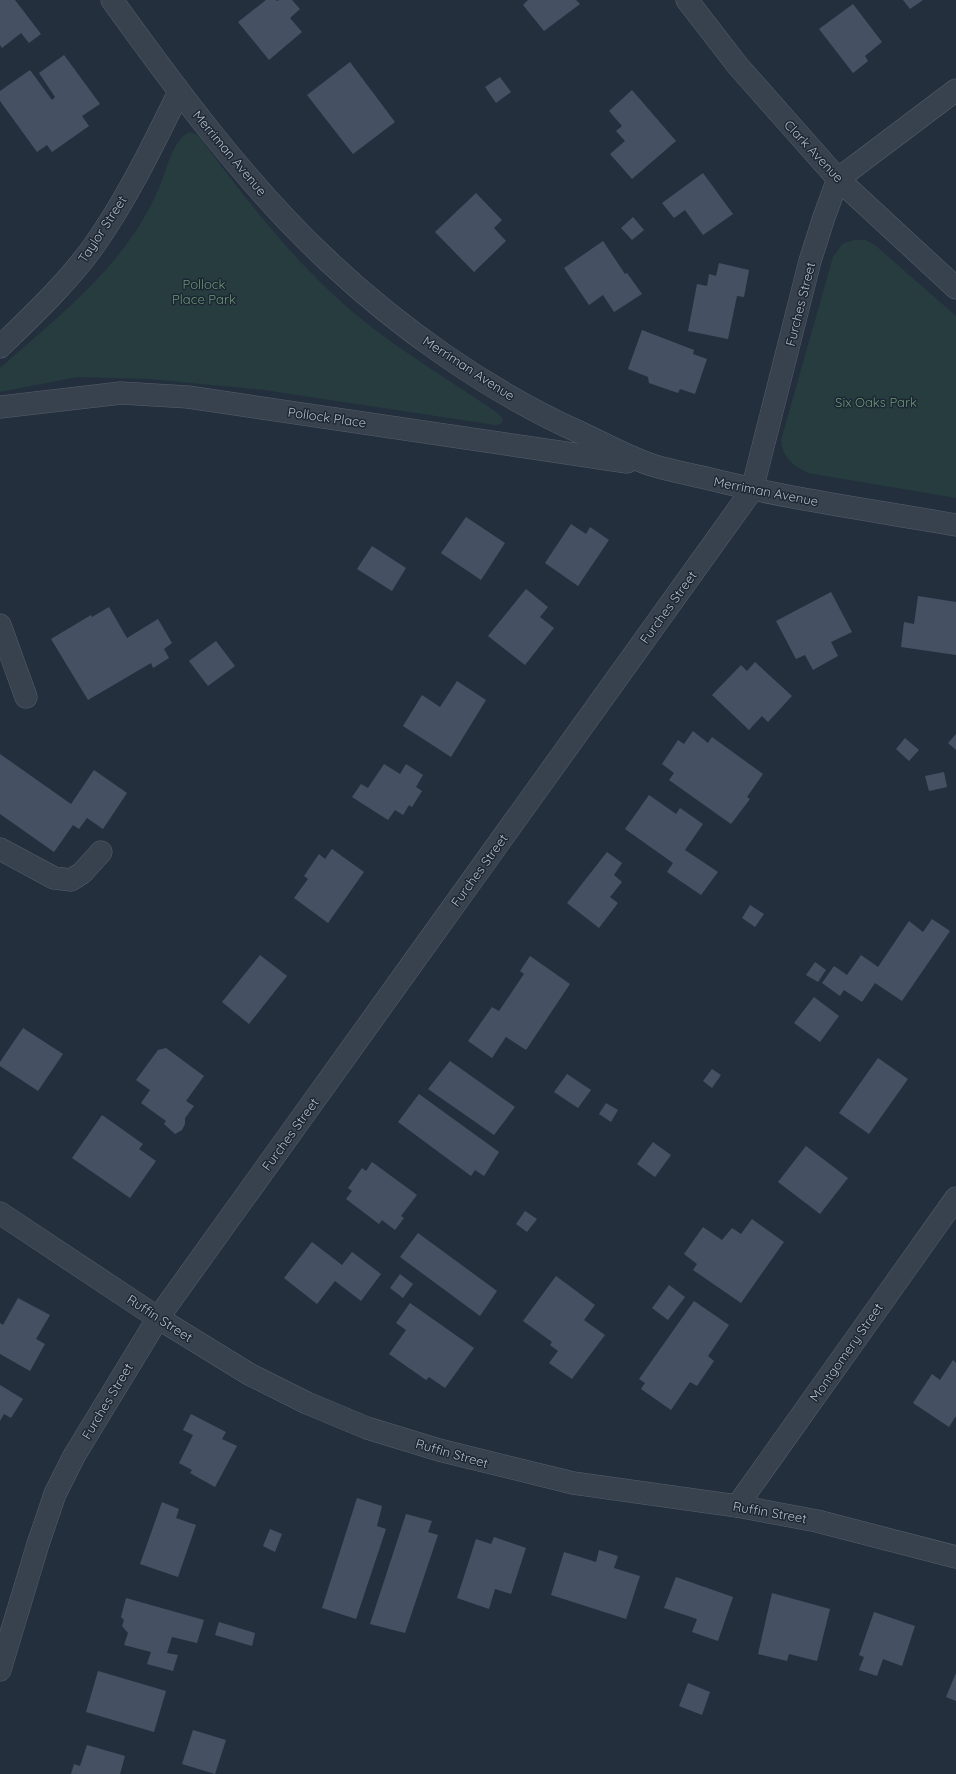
<svg xmlns="http://www.w3.org/2000/svg" width="956" height="1774" font-family="Quicksand,sans-serif">
  <style>
    .green { fill: #263c3f }
    .building { fill: #455162 }
    .lines { fill: none; stroke-linecap: round; stroke-linejoin: round }
    .minor-casing { stroke: #565f6c; stroke-width: 23 }
    .minor { stroke: #38414e; stroke-width: 22 }
    .labels { text-anchor: middle; dominant-baseline: central; stroke-width: 3; stroke-linejoin: round; paint-order: stroke }
    .street-label { font-size: 13px; fill: #b4bcc9; stroke: #1d2633 }
    .park-label { font-size: 13px; fill: #6b9a76; stroke: #1d2633 }
  </style>
  <rect width="100%" height="100%" fill="#242f3e"/>
  <g class="green">
    <path d="M191,132L199,136C252,208 306,278 378,332C417,361 458,386 498,413L503,419L501,424L495,425L264,390L149,379L77,377L0,392V368C60,315 127,264 159,188C166,173 173,136 191,132Z"/>
    <path d="M854,240H865L875,245L956,316V498L808,473C792,465 783,458 781,440L833,257L842,244Z"/>
  </g>
  <g class="building">
    <polygon points="0,0 15,0 41,34 29,43 21,33 2,48 0,45"/>
    <polygon points="266,0 276,0 277,1 279,0 292,0 300,9 290,18 302,32 269,60 238,22"/>
    <polygon points="528,0 576,0 580,4 544,31 523,5"/>
    <polygon points="903,0 923,0 910,9"/>
    <polygon points="853,4 882,42 865,56 868,61 853,73 819,29"/>
    <polygon points="64,55 100,104 82,116 89,126 52,152 47,145 37,152 0,101 0,91 30,70 52,100 55,97 39,73"/>
    <polygon points="350,62 395,122 353,154 307,95"/>
    <polygon points="500,77 511,92 496,103 485,87"/>
    <polygon points="632,90 676,141 632,179 610,154 625,141 616,131 622,126 609,111"/>
    <polygon points="703,173 733,214 703,235 685,210 674,218 662,203"/>
    <polygon points="476,193 502,220 494,228 506,241 474,272 435,232"/>
    <polygon points="633,217 644,230 632,240 621,228"/>
    <polygon points="603,241 625,274 627,273 642,294 614,312 603,295 589,305 564,268"/>
    <polygon points="719,263 749,270 744,297 737,296 728,339 688,331 697,284 707,286 709,274 716,276"/>
    <polygon points="642,330 694,350 693,354 707,359 695,394 680,389 678,393 649,383 648,377 628,369"/>
    <polygon points="466,517 505,543 481,580 441,553"/>
    <polygon points="571,524 586,534 590,527 609,540 578,586 545,563"/>
    <polygon points="372,546 406,568 392,591 357,569"/>
    <polygon points="526,589 548,607 540,617 554,628 525,665 488,636"/>
    <polygon points="831,592 852,632 831,642 838,656 813,670 805,655 796,659 776,621"/>
    <polygon points="918,596 956,602 956,655 901,647 904,622 914,624"/>
    <polygon points="109,607 127,638 158,619 172,643 164,649 169,658 153,668 151,663 88,700 51,639 91,615 92,617"/>
    <polygon points="216,641 235,666 208,686 189,661"/>
    <polygon points="755,662 792,696 768,722 762,716 749,730 712,695 741,665 747,671"/>
    <polygon points="457,681 486,700 451,757 403,726 422,695 440,707"/>
    <polygon points="693,731 708,743 712,737 763,774 747,797 750,799 731,824 669,780 674,773 662,764 678,740 684,744"/>
    <polygon points="956,734 956,750 948,743"/>
    <polygon points="905,738 919,750 909,761 896,749"/>
    <polygon points="0,754 71,804 94,770 127,793 103,829 87,818 79,829 73,825 54,852 0,814"/>
    <polygon points="384,764 400,774 406,764 423,775 416,787 422,791 412,807 409,805 403,815 395,810 388,820 352,797 361,784 368,788"/>
    <polygon points="944,772 947,787 929,791 925,776"/>
    <polygon points="649,795 676,814 680,808 703,824 685,850 718,872 701,895 667,872 673,863 625,829"/>
    <polygon points="332,849 364,872 328,923 294,898 308,879 304,876 319,854 325,859"/>
    <polygon points="607,852 622,863 614,875 622,882 610,897 618,903 599,928 567,903"/>
    <polygon points="750,905 764,914 755,927 742,918"/>
    <polygon points="932,919 950,931 902,1001 875,983 862,1002 844,990 840,996 822,983 834,966 847,975 861,955 878,967 909,921 923,932"/>
    <polygon points="260,955 287,976 249,1024 222,1002"/>
    <polygon points="530,956 570,984 526,1050 506,1037 492,1058 468,1041 492,1007 499,1011 524,974 520,971"/>
    <polygon points="815,962 826,970 818,982 806,975"/>
    <polygon points="814,997 839,1016 820,1042 794,1023"/>
    <polygon points="23,1028 63,1054 38,1091 0,1066 0,1062"/>
    <polygon points="166,1048 204,1076 186,1101 194,1106 185,1118 185,1124 182,1130 175,1134 164,1124 166,1121 141,1103 150,1090 136,1080 158,1050"/>
    <polygon points="878,1058 908,1079 869,1134 839,1113"/>
    <polygon points="450,1061 515,1107 494,1135 428,1089"/>
    <polygon points="712,1069 721,1075 712,1088 703,1081"/>
    <polygon points="567,1074 591,1090 578,1108 554,1092"/>
    <polygon points="419,1094 499,1152 484,1176 475,1170 471,1176 398,1122"/>
    <polygon points="606,1103 618,1110 611,1122 599,1114"/>
    <polygon points="102,1115 143,1144 139,1149 156,1161 130,1198 72,1158"/>
    <polygon points="653,1142 671,1155 655,1177 637,1164"/>
    <polygon points="806,1146 848,1178 820,1214 778,1182"/>
    <polygon points="372,1162 417,1195 401,1216 404,1218 395,1230 382,1220 379,1224 346,1199 352,1191 348,1188 362,1168 366,1171"/>
    <polygon points="525,1211 537,1219 527,1232 516,1224"/>
    <polygon points="752,1219 784,1242 741,1303 693,1270 697,1264 684,1254 703,1227 722,1240 732,1228 741,1234"/>
    <polygon points="418,1233 497,1291 480,1316 400,1257"/>
    <polygon points="312,1242 342,1265 352,1252 381,1274 361,1301 335,1281 317,1304 284,1278"/>
    <polygon points="400,1274 413,1284 403,1298 390,1288"/>
    <polygon points="556,1276 595,1305 584,1320 605,1335 572,1379 549,1363 558,1351 550,1345 552,1342 523,1321"/>
    <polygon points="669,1285 685,1297 668,1320 652,1308"/>
    <polygon points="18,1298 50,1315 36,1339 45,1344 30,1371 0,1354 0,1323 3,1325"/>
    <polygon points="694,1301 729,1325 708,1356 714,1361 697,1386 690,1382 671,1410 641,1389 645,1383 639,1379"/>
    <polygon points="410,1303 474,1348 445,1388 429,1377 426,1380 389,1354 406,1330 396,1323"/>
    <polygon points="953,1360 956,1363 956,1416 949,1427 913,1403 932,1374 940,1380"/>
    <polygon points="0,1385 23,1399 11,1418 4,1414 0,1421"/>
    <polygon points="191,1414 226,1432 222,1439 237,1446 215,1487 190,1473 192,1470 179,1463 193,1435 183,1430"/>
    <polygon points="357,1498 382,1506 377,1526 386,1529 356,1619 322,1608"/>
    <polygon points="162,1502 179,1509 176,1518 196,1525 178,1577 140,1564"/>
    <polygon points="406,1514 432,1521 428,1532 438,1535 405,1633 370,1624"/>
    <polygon points="270,1529 282,1534 275,1552 263,1546"/>
    <polygon points="494,1537 526,1548 511,1594 495,1589 489,1609 457,1598 476,1539 491,1544"/>
    <polygon points="599,1550 618,1556 614,1568 640,1576 626,1619 551,1595 564,1552 596,1562"/>
    <polygon points="676,1577 733,1597 718,1641 692,1632 697,1619 664,1608"/>
    <polygon points="772,1593 830,1609 817,1661 789,1654 787,1661 758,1654"/>
    <polygon points="126,1598 204,1620 197,1643 172,1637 167,1653 178,1655 173,1671 147,1664 151,1652 124,1645 128,1633 122,1626 124,1620 121,1617"/>
    <polygon points="874,1612 915,1626 902,1666 883,1659 877,1676 859,1670 864,1657 859,1655"/>
    <polygon points="219,1622 255,1633 252,1646 215,1635"/>
    <polygon points="98,1671 166,1691 154,1732 86,1712"/>
    <polygon points="956,1673 956,1701 946,1697"/>
    <polygon points="688,1683 710,1692 702,1715 679,1706"/>
    <polygon points="193,1730 226,1740 215,1774 182,1764"/>
    <polygon points="87,1745 125,1756 120,1774 71,1774 74,1764 80,1766"/>
  </g>
  <g class="lines">
    <defs>
      <g id="minor">
        <path d="M112,0C176,89 246,184 327,260C399,328 488,391 579,432C603,443 631,459 655,466C672,471 689,474 706,478C788,499 872,510 956,525"/>
        <polyline points="687,0 738,66 838,179 956,288"/>
        <path d="M0,347C33,315 66,284 93,247C127,199 153,145 179,92"/>
        <polyline points="0,407 121,393 188,397 627,462"/>
        <polyline points="0,625 26,697"/>
        <polyline points="0,849 54,878 71,880 82,873 101,852"/>
        <polyline points="0,1213 158,1318 249,1374 307,1403 367,1428 439,1450 573,1483 737,1506 817,1521 956,1557"/>
        <polyline points="737,1506 956,1198"/>
        <polyline points="0,1670 38,1544 55,1494 74,1456 158,1318 752,490 810,261 824,217 838,179 956,90"/>
      </g>
    </defs>
    <use href="#minor" class="minor-casing"/>
    <use href="#minor" class="minor"/>
  </g>
  <g class="labels">
    <g class="street-label">
      <text transform="translate(814 151) rotate(47)">Clark Avenue</text>
      <text transform="translate(230 153) rotate(50)">Merriman Avenue</text>
      <text transform="translate(102 229) rotate(-57)">Taylor Street</text>
      <text transform="translate(800 304) rotate(-76)">Furches Street</text>
      <text transform="translate(469 368) rotate(33)">Merriman Avenue</text>
      <text transform="translate(327 417) rotate(8)">Pollock Place</text>
      <text transform="translate(766 491) rotate(11)">Merriman Avenue</text>
      <text transform="translate(668 607) rotate(-54)">Furches Street</text>
      <text transform="translate(479 870) rotate(-54)">Furches Street</text>
      <text transform="translate(290 1134) rotate(-54)">Furches Street</text>
      <text transform="translate(160 1318) rotate(33)">Ruffin Street</text>
      <text transform="translate(846 1352) rotate(-55)">Montgomery Street</text>
      <text transform="translate(107 1401) rotate(-59)">Furches Street</text>
      <text transform="translate(452 1453) rotate(16)">Ruffin Street</text>
      <text transform="translate(770 1512) rotate(10)">Ruffin Street</text>
    </g>
    <g class="park-label">
      <text x="204" y="284">Pollock<tspan x="204" dy="15">Place Park</tspan></text>
      <text x="876" y="402">Six Oaks Park</text>
    </g>
  </g>
</svg>
